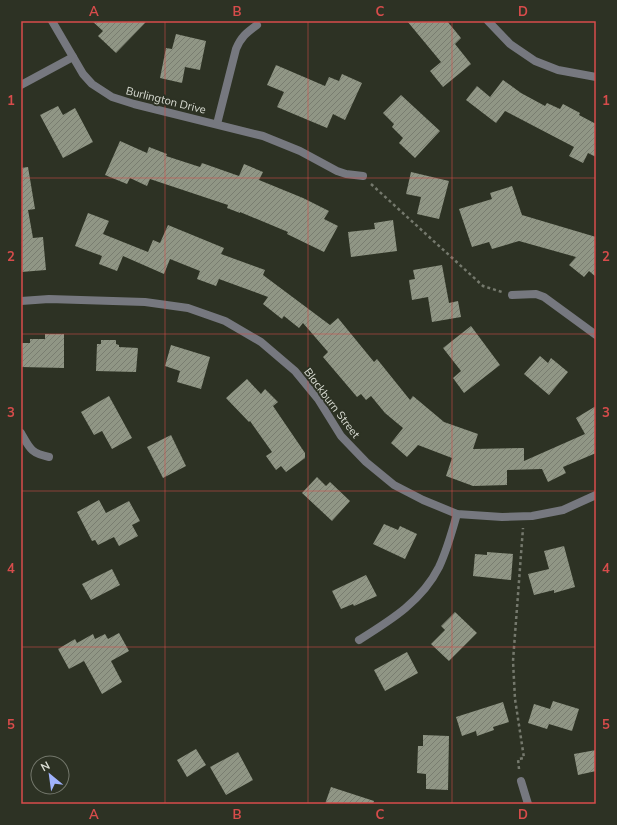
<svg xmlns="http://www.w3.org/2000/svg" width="617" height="825" font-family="Mulish,sans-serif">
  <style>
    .building { fill: url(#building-hatch) }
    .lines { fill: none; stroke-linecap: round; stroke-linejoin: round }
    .path { stroke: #75796d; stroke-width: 2.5; stroke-dasharray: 3 3; stroke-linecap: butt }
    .street { stroke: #76787f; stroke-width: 8 }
    .grid { fill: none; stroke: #d74c4b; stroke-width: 1; stroke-opacity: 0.55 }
    .labels { text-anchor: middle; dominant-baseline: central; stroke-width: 4; stroke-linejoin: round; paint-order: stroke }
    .street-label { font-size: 11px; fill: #dbded5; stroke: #2d3224 }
    .neatline { fill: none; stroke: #d74c4b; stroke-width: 1.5 }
    .grid-label { font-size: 13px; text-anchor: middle; font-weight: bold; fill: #d74c4b }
  </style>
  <defs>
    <pattern id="building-hatch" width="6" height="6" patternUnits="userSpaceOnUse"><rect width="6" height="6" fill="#909685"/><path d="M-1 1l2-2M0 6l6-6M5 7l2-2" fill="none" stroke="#797d70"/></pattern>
  </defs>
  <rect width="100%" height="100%" fill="#2d3224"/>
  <g class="building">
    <polygon points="92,21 147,21 116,53 98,36 103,31"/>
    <polygon points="407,21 447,21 461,38 455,44 471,64 443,87 430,71 441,62"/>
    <polygon points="176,34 206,41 200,70 185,67 182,83 160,78 166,48 172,49"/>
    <polygon points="276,65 325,86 329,77 339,81 342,74 362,83 345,120 333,114 327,128 277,107 284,92 267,85"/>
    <polygon points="503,80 521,93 545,106 547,103 560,109 563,104 580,113 579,115 596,124 596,157 588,153 583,163 569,156 574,147 505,111 496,123 466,100 477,86 490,97"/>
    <polygon points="401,95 440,131 415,158 399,143 403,138 392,127 394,124 383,113"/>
    <polygon points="58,106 63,115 75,108 93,142 63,158 40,115"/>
    <polygon points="120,141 147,153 149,147 167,154 166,156 200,167 202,163 239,176 244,164 263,172 259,180 303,198 329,211 324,219 338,226 324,252 287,234 288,232 240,212 240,213 227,208 228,205 150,179 147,186 130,178 127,184 105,175"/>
    <polygon points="28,167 35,209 28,210 33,238 43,237 46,270 21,272 21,168"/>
    <polygon points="411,172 449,181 439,219 417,214 421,197 406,194"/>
    <polygon points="512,186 522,215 596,237 596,277 589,271 584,277 569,265 576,257 519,241 492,249 489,242 472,247 459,209 492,199 490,193"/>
    <polygon points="88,213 109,221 103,234 148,252 153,240 160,243 168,225 224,248 221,254 265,270 263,275 330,325 338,318 374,362 377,359 410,400 413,396 444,422 478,434 473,449 524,448 524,461 585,434 576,418 596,406 596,453 563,467 566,473 548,482 542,469 507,470 507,485 473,486 446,476 452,458 418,445 407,457 391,443 403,428 385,413 371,396 366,400 361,394 357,397 323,357 328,352 303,323 299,328 284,316 282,319 263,304 268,297 219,279 216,286 197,279 200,271 170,259 164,274 123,256 117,271 99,264 102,256 75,246"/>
    <polygon points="393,220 397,251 351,257 348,232 375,229 374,223"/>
    <polygon points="442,265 449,303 458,301 461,317 432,322 428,297 412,300 409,280 415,279 413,270"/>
    <polygon points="471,326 500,365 464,393 453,378 461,371 443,348"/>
    <polygon points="45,334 64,334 64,368 21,367 21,343 30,343 30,339 45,339"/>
    <polygon points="101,340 116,340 116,344 119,345 119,347 138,348 136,372 96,371 97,344 101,344"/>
    <polygon points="171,345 210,357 201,389 177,382 180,371 165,366"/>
    <polygon points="540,356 548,363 551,358 568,372 549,395 524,374"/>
    <polygon points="247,379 261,394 265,389 278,402 273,406 305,453 305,458 286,472 281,466 276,470 266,456 272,452 250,421 249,422 226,398"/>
    <polygon points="109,396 132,438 112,449 102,431 94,435 81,412"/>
    <polygon points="171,435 186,466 163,478 147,447"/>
    <polygon points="317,477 326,486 330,482 350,501 332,521 302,493"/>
    <polygon points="99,500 106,513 129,501 140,521 132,525 138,536 119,546 114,537 98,545 95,540 92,541 77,512"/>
    <polygon points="384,524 398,530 400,526 417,534 405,559 373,544"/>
    <polygon points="564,546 575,587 554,593 554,590 534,595 528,574 549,569 544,551"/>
    <polygon points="487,552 513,554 511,580 473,576 475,554 487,555"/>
    <polygon points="112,569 120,585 91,600 82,584"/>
    <polygon points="366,575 377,596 354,606 353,604 341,609 332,591"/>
    <polygon points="455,612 477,633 449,661 431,644 445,630 441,626"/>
    <polygon points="119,633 129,651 111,661 122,682 102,694 84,661 69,669 58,649 75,639 77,643 93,634 95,639 105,634 108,639"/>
    <polygon points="407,652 418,673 385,691 374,670"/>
    <polygon points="553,701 579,709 572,731 549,724 547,729 528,723 534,704 550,709"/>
    <polygon points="503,702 509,722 493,727 494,730 477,736 476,731 462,736 456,717"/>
    <polygon points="423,735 449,736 448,790 426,789 426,774 417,773 418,746 423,746"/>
    <polygon points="196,749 206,765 187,777 177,760"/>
    <polygon points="596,750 596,771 578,775 574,754"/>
    <polygon points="238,752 253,780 226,795 210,767"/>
    <polygon points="331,787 374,801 373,804 325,804"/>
  </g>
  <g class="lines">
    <g class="path">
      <polyline points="371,184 483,286 502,292"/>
      <polyline points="519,769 518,759 524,758 515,699 513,661 523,528"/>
    </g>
    <g class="street">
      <polyline points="52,21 83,74 92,84 112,97 134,104 263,136 300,151 337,171 346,174 363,176"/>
      <polyline points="488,21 510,44 535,61 558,70 596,77"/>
      <polyline points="21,85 73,57"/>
      <path d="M217,124L236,49C241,37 246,33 257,25"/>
      <polyline points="512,295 536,294 544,297 596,335"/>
      <polyline points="21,301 49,299 145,302 188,308 225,321 261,342 295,371 318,399 341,436 366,462 394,485 423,500 457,514 502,517 532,516 563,510 596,495"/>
      <path d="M21,433C30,449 31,453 49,457"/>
      <path d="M359,640C391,620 422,601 439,567C447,550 452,532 457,514"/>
      <polyline points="521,781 528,804"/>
    </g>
  </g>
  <path class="grid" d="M165,21V804M308,21V804M452,21V804M21,178H596M21,334H596M21,491H596M21,647H596"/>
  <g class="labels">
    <g class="street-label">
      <text transform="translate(166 100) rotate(14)">Burlington Drive</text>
      <text transform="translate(332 403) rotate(53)">Blackburn Street</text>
    </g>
  </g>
  <rect width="617" height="825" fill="none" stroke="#2d3224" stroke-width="44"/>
  <g transform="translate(50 775) rotate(331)"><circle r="19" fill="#2d3224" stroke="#73776b"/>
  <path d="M0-3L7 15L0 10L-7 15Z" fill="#a0b3fd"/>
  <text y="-6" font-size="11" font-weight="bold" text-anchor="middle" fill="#dbded5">N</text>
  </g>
  <rect x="22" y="22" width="573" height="781" class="neatline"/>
  <g class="grid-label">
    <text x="94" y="16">A</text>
    <text x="237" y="16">B</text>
    <text x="380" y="16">C</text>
    <text x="523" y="16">D</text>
    <text x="11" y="105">1</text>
    <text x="606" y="105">1</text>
    <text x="11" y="261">2</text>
    <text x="606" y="261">2</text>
    <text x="11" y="417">3</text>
    <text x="606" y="417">3</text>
    <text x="11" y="573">4</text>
    <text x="606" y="573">4</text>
    <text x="11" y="729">5</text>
    <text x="606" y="729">5</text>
    <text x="94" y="819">A</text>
    <text x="237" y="819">B</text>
    <text x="380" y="819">C</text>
    <text x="523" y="819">D</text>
  </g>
</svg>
